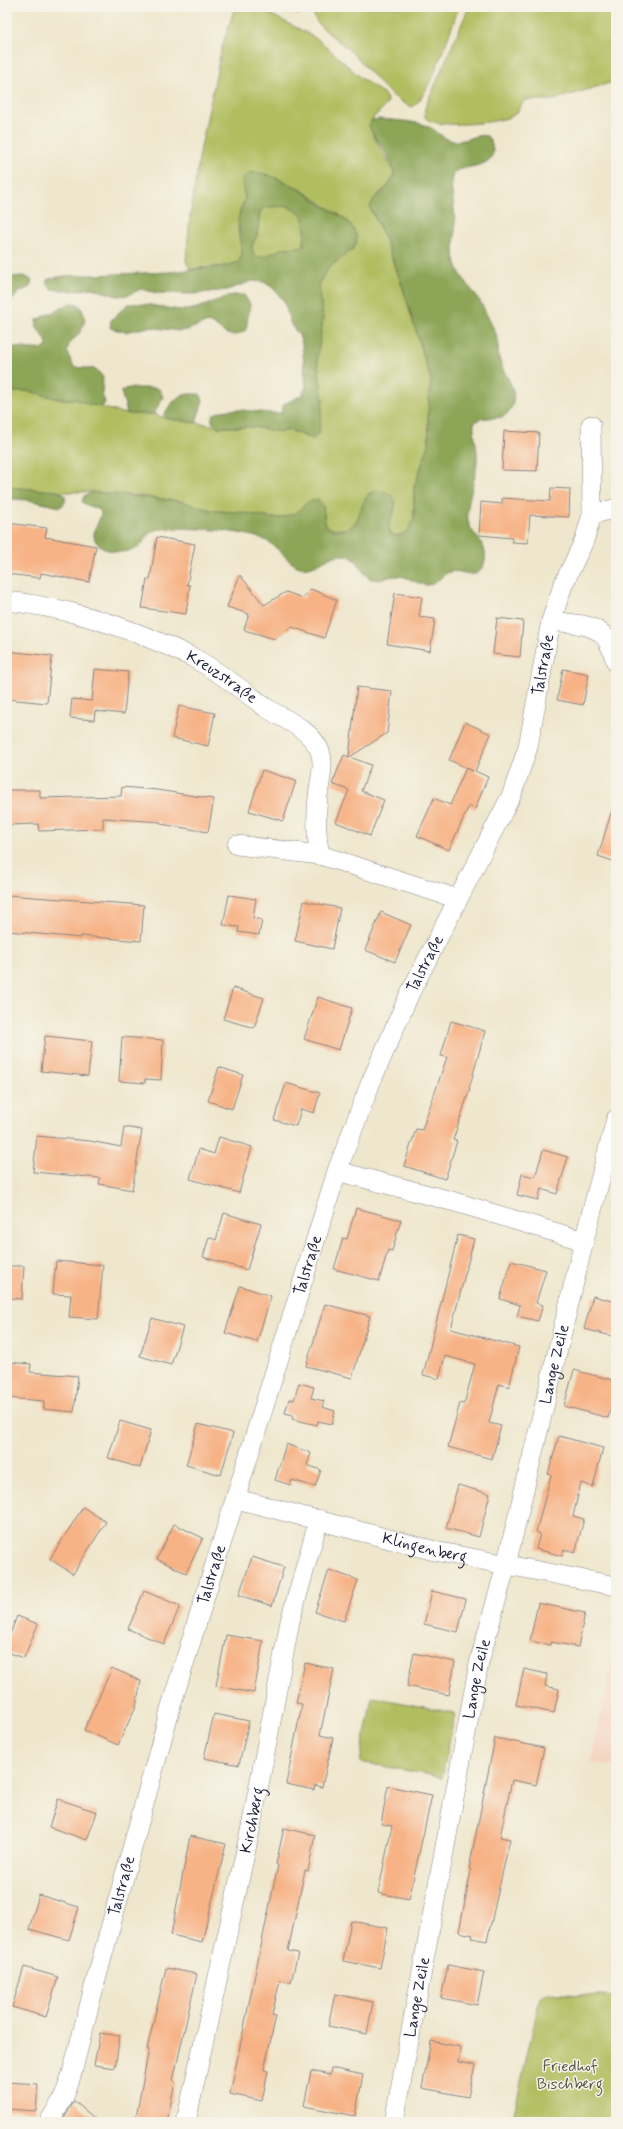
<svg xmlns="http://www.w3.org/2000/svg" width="623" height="2129" font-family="Mynerve,sans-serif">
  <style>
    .built { fill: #f5d3c1 }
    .green { fill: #b1be60; stroke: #6a704e }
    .forest { fill: #8ca556; stroke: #576448; fill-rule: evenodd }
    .building { fill: #f7b386 }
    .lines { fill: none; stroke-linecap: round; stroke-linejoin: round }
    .street-casing { stroke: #888484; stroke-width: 20 }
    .street { stroke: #fff; stroke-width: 19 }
    .labels { text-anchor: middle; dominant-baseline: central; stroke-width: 3; stroke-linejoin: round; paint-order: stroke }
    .street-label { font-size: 16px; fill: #22223b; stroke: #f7f3e8 }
    .park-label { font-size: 16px; fill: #545948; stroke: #f7f3e8 }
  </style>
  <rect width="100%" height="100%" fill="#f7f3e8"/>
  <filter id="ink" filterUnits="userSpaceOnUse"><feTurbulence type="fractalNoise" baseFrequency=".025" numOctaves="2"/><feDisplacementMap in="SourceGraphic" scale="8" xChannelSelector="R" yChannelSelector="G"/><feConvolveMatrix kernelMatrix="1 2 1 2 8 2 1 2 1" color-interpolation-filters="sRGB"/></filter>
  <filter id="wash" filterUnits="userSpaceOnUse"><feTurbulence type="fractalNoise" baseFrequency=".012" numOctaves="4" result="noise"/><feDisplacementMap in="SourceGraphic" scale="16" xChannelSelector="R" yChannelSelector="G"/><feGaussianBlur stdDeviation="0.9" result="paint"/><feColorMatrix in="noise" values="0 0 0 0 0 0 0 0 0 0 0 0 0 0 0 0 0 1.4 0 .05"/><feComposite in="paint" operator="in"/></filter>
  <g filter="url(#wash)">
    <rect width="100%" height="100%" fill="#efe7cd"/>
    <polygon class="built" points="616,1638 616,1765 591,1763"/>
    <g class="green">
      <path d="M235,7H256L307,33L320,41L361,78L384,94L388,101C385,109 373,115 371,123C367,134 391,160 394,174L388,186L374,198L371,211L381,230L403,288L431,380L428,413L429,445L414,487V517L408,531L404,534L393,536L388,531C389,518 401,508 391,496L369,493L355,525L350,529H331L325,524L323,506L308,502L296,513L280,518H271L240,512L214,511L180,501L139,496L92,492H63L7,487V392L29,391L58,399H75L121,413L148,415L154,414L168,419L213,425L218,427H253L281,432L290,430L306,437L319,429L323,401L317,355L323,320L319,285L325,271L354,248L357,242L350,224L345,219L297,187L266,174L242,179L245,199L240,209L238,229L242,253L240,262L227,266L190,269L186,261L190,217L200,152L222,47Z"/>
      <polygon points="283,7 305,7 301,14 297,14"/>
      <path d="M313,7H459C452,25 428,101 412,107C388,98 368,68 350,51C340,41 326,33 317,22C314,17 313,12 313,7Z"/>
      <path d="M469,7H616V81L553,100H526C520,104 519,113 512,116C500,123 432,130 425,117V108Z"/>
      <polygon points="288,206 302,215 305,229 304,245 301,247 291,248 266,256 257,257 253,253 252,246 257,235 260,211 266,207"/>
      <polygon points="372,1697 455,1713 442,1777 360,1762"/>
      <polygon points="548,1993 616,1997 616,2122 512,2122 540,1997"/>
    </g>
    <g class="forest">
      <path d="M378,119C390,120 417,121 427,126C437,130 442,139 454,141C466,142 475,133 487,136C491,140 492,144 493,150C493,170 463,164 454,173C452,175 452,179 451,182C452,196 455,210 455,224C456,237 452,250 456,263C461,281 477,293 484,309C488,318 494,328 497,337C499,346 497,355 501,364C506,378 518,389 512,406C503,427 487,411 474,423C473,435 478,447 477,459C477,478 465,503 468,520C470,535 489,543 485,561C478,585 463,568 450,572C441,574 438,585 427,585C417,585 408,575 395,576C384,576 384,583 369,578C362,572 360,563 352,558C334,546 315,574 297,566C289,563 279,548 267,541C245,530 188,527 163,529C150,529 149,535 142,544C133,554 113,554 102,547C84,536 102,522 101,512C96,505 88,508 82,502L84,496L92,492L180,501L214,511L240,512L271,518H280L296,513L308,502L318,499L323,506L325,524C329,529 332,530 338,530C368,530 353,496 378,490C413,497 382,520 390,534L398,536L408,531L414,518V487L429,445L428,413L431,380L403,288L386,240L370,207C374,195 386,192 392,181C401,165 374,141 369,126L371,121Z"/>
      <path d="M255,172C279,176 300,189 319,203C335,214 351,217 357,238L354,248L330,266L320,281L319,290L323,320L317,360L323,401L319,433L313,439L290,430L281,432L253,427H218L212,422V416C227,403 262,415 281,413L284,404L302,395L306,387L302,344L299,335L291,325L284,301L273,288L264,282L252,281L227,290L193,294L157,293L141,289L128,295L117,296L92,288L72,291L51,289L46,282L48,279L64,276L169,272L227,266L239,262L242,253L238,219L245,199L242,179L250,173ZM288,206L302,215L305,229L304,245L301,247L283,248L266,256L257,257L253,253L252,246L257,235L260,211L266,207Z"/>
      <polygon points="24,276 32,280 30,287 18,293 7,306 7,277"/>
      <path d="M233,295H244L250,304L246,330C227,343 223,328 208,322L187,330L179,331L149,327L125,332L110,328L111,320L128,304C146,302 165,309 183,310C202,310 215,299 233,295Z"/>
      <path d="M71,303L78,304C92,320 81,333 69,344L67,352L74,367L96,369L103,377L102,394L105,402L103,406L90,405L75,399H58L29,391L7,392V347C18,346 38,352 47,347C49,336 33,332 37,320Z"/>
      <path d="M128,388H156L160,390L163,397L154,414H130L126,411C126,405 121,397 122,391Z"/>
      <path d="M188,394H200L203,400L196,423L165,418L164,415C170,404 176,396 188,394Z"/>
      <path d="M7,487L57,491L65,495C66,501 65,504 60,507L28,500L7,499Z"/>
    </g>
    <g id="blocks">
      <g class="building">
        <polygon points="504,431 539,433 537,471 502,470"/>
        <polygon points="551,488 570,489 569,517 530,515 528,543 512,542 512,538 479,535 481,502 502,504 502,498 550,501"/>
        <polygon points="7,523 47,528 45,537 96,546 89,582 41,573 40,578 7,574"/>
        <polygon points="157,537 195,544 187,585 190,585 186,614 142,608 147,579 150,579"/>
        <polygon points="240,575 264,605 286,592 303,598 311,589 337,600 324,638 292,627 275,639 244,630 249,614 227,607"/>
        <polygon points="395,593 422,597 419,617 435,619 430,651 387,644"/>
        <polygon points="497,618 523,621 520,657 493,654"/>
        <polygon points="7,651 52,656 47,703 7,699"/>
        <polygon points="95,669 128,672 124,714 95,711 94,720 70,718 72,699 92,701"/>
        <polygon points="563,669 589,674 583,705 557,700"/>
        <polygon points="357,687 392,691 387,733 350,757 371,765 361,791 384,800 370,836 336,822 349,790 332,784 344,755 349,757"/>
        <polygon points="179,706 215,713 208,746 172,738"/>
        <polygon points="465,722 491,734 475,771 488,777 475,809 469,806 449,850 417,836 434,798 450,805 466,768 473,771 449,760"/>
        <polygon points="262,770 296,781 283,821 249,811"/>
        <polygon points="122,787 157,790 214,799 208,832 161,824 161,822 103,818 103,829 39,831 38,824 7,825 7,790 40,790 40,798 121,796"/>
        <polygon points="612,810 616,811 616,862 598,856"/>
        <polygon points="7,895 144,905 141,941 81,936 81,938 7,931"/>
        <polygon points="229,895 256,899 253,918 262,920 259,935 238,932 239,927 223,925"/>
        <polygon points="304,901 340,908 332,949 295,941"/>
        <polygon points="381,912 411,925 395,962 365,950"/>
        <polygon points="233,988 264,998 254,1028 223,1019"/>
        <polygon points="318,997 352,1008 339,1050 304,1039"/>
        <polygon points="451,1021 485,1031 469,1089 470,1089 453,1140 457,1141 445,1179 404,1166 416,1129 422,1130 447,1057 441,1056"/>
        <polygon points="45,1036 92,1041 88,1076 41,1071"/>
        <polygon points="122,1037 163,1040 161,1080 145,1079 145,1083 119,1081"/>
        <polygon points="219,1067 243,1075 232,1109 208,1101"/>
        <polygon points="286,1083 320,1093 314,1113 301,1109 296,1126 274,1120"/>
        <polygon points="124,1127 142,1130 132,1190 99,1184 100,1178 33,1172 37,1136 90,1141 121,1147"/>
        <polygon points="219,1137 252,1147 239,1193 190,1179 199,1149 214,1154"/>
        <polygon points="543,1150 568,1157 557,1194 541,1189 538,1200 517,1195 522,1174 535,1177"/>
        <polygon points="356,1208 401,1220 392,1251 388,1250 379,1281 334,1269 343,1238 347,1239"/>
        <polygon points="224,1213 261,1224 247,1270 203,1257 209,1237 216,1240"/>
        <polygon points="458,1235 474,1239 451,1329 519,1347 509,1387 499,1384 489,1423 501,1426 492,1459 448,1447 460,1403 464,1404 475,1364 445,1356 439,1379 423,1375"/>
        <polygon points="56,1261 103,1265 98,1319 69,1317 71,1295 53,1294"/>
        <polygon points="511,1261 546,1270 536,1303 543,1305 538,1321 517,1316 520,1305 500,1299"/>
        <polygon points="7,1266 24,1266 22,1299 7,1298"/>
        <polygon points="240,1286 271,1296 257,1342 225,1333"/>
        <polygon points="593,1296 616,1302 616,1337 584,1329"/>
        <polygon points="325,1304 370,1316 352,1378 306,1366"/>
        <polygon points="152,1318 183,1327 171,1365 140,1356"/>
        <polygon points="7,1362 31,1364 30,1372 78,1376 74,1412 44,1409 44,1401 7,1398"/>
        <polygon points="574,1370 616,1381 616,1390 608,1418 564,1406"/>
        <polygon points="299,1383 314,1387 311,1398 324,1401 322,1407 335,1411 332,1424 318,1421 317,1425 292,1419 293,1415 285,1413 289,1399 294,1400"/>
        <polygon points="120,1421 151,1430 140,1468 108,1458"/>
        <polygon points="198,1424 233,1433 221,1475 186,1465"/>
        <polygon points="559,1436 603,1448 593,1487 581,1483 573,1516 584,1519 575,1553 564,1550 562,1556 536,1549 540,1534 536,1532 551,1475 548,1474"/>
        <polygon points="286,1444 311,1453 307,1465 321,1470 315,1487 292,1480 290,1485 275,1480"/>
        <polygon points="458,1485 490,1494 479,1537 446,1528"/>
        <polygon points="83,1507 106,1522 73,1574 50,1559"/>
        <polygon points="174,1524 203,1538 186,1573 157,1559"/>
        <polygon points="252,1557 284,1567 272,1606 239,1595"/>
        <polygon points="329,1570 358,1580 344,1621 315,1612"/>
        <polygon points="144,1591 180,1606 164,1644 128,1629"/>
        <polygon points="432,1591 466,1599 458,1632 424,1624"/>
        <polygon points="538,1603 585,1613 578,1647 551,1642 550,1645 530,1641"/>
        <polygon points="17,1616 38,1624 24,1658 7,1652 7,1642"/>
        <polygon points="226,1635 263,1641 254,1693 216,1686"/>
        <polygon points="414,1653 455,1662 449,1695 407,1686"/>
        <polygon points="305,1663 334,1669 320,1735 333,1738 322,1787 315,1785 314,1790 286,1784 302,1704 296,1703"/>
        <polygon points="112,1668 141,1681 136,1706 118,1745 84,1730"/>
        <polygon points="524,1669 547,1674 545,1686 559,1689 554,1713 516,1705"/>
        <polygon points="214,1714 249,1721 239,1765 204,1758"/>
        <polygon points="495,1738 544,1748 536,1785 512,1780 500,1837 510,1839 487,1941 472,1938 473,1935 459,1932 471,1870 469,1869"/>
        <polygon points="388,1786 432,1795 409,1899 378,1893 392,1826 381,1824"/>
        <polygon points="58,1799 97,1812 87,1840 49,1827"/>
        <polygon points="284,1828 315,1835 308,1871 305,1870 288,1951 298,1953 291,1982 280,1980 272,2015 276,2016 264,2070 268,2071 262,2101 230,2094 278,1865 276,1864"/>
        <polygon points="190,1836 226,1844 202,1942 171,1935"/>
        <polygon points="39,1895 79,1907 69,1940 29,1929"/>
        <polygon points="351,1921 388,1928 380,1968 343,1961"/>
        <polygon points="448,1965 484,1972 477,2005 441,1998"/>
        <polygon points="24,1967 58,1977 46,2017 12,2007"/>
        <polygon points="166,1968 197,1974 173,2081 175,2082 167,2122 135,2122 149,2049 147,2049"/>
        <polygon points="335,1994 373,2002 367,2034 328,2026"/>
        <polygon points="100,2033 120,2036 115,2068 94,2065"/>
        <polygon points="431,2041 461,2047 458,2062 475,2065 468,2097 422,2088"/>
        <polygon points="331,2068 363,2075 355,2116 304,2106 311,2071 330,2075"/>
        <polygon points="7,2082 38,2084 36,2111 7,2109"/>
        <polygon points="74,2101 99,2122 62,2122"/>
      </g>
    </g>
  </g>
  <g filter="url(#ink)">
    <use href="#blocks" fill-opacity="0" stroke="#888484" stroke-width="1"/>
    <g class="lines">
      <defs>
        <g id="street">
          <polyline points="592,515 616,508"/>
          <path id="s1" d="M7,601C72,608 134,629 192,657C215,669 244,691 265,707C283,719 309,728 319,749C326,763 319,783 318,797C316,816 316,836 320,855L458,899"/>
          <path d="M551,621C566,623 587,623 600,632C609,638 613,653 616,662"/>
          <polyline points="237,845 320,855"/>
          <polyline points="337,1171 455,1202 584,1241"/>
          <path id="s2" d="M237,1499L435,1551L616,1586"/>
          <path id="s3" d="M49,2122L64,2097L72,2073L94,1987L171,1706L337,1171L371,1082L410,993L512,794L528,747L551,621L563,585L584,541L592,515L591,425"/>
          <path id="s4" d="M186,2122L252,1822L290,1621L319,1519"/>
          <path id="s5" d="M394,2122L479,1663L506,1565L584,1241L616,1119"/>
        </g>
      </defs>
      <use href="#street" class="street-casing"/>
      <use href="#street" class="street"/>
    </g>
  </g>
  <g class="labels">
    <g class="street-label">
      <text stroke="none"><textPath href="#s3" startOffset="1544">Talstraße</textPath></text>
      <text stroke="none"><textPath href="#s1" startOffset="230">Kreuzstraße</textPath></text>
      <text stroke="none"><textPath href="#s3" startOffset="1220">Talstraße</textPath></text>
      <text stroke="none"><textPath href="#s3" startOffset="896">Talstraße</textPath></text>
      <text stroke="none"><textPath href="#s5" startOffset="775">Lange Zeile</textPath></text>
      <text stroke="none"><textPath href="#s2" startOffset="194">Klingenberg</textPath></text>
      <text stroke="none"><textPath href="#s3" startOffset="572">Talstraße</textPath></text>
      <text stroke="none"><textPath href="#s5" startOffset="451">Lange Zeile</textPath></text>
      <text stroke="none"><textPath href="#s4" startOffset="309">Kirchberg</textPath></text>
      <text stroke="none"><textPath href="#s3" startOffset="248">Talstraße</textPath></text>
      <text stroke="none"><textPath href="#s5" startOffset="127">Lange Zeile</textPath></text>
    </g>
    <g class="park-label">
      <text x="570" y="2066">Friedhof<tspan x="570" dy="18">Bischberg</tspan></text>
    </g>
  </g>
  <rect width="623" height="2129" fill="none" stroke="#f7f3e8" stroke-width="24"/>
</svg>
